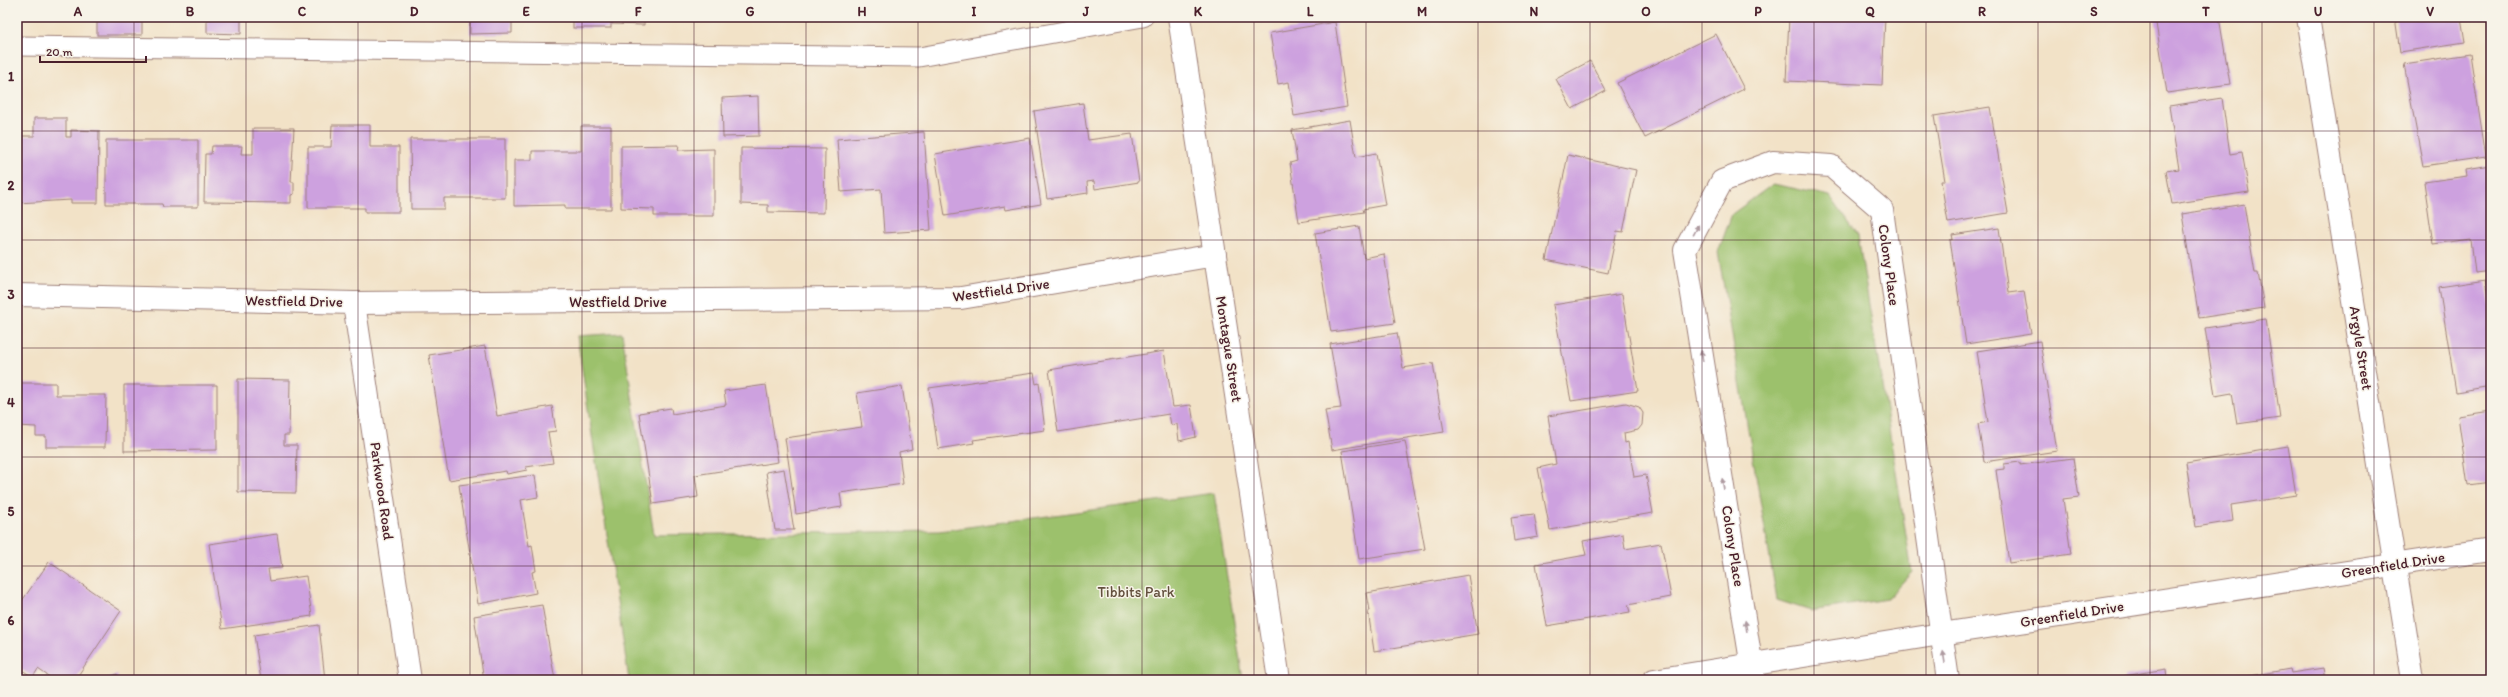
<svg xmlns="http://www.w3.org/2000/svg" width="2508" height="697" font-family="Itim,sans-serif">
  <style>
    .green { fill: #9cc16c; stroke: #73704c }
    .building { fill: #cda1df }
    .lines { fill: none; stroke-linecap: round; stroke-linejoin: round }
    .service-casing { stroke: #9e8079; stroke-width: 21 }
    .minor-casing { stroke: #9e8079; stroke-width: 24 }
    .tertiary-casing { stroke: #9e8079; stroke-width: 24 }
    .service { stroke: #fff; stroke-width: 19 }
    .minor { stroke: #fff; stroke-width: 22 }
    .tertiary { stroke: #fff; stroke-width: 22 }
    .oneway { fill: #ae9aa0 }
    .grid { fill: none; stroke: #4a1f2b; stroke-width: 1; stroke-opacity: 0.55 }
    .labels { text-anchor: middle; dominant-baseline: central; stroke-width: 3; stroke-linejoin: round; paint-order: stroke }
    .street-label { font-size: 15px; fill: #4a1f2b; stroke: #f7f3e8 }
    .park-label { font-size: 15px; fill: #63503e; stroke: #f7f3e8 }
    .neatline { fill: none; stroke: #4a1f2b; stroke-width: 1.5 }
    .grid-label { font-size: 13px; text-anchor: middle; font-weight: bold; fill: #4a1f2b }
  </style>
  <rect width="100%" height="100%" fill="#f7f3e8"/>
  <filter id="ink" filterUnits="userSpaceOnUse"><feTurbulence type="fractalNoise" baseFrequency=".025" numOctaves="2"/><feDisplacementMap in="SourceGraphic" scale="8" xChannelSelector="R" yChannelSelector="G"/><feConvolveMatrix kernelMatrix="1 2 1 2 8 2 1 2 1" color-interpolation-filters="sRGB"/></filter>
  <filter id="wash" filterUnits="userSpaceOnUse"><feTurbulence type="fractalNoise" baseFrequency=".012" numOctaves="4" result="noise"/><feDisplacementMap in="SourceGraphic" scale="16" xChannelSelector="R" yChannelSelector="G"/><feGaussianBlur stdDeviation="0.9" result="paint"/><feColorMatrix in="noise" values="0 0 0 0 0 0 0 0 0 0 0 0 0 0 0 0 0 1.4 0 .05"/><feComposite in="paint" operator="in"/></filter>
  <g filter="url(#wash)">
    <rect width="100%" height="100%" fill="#f2e2c7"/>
    <g class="green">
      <polygon points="1773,184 1830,196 1858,236 1912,572 1887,599 1811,611 1777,600 1718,252 1732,214"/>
      <polygon points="622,333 654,535 939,531 1214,493 1243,680 629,680 577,336"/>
    </g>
    <g id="blocks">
      <g class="building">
        <rect x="97" y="17" width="45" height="18"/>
        <polygon points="207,17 241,17 241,34 207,33"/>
        <polygon points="470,17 512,17 512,33 470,34"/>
        <rect x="573" y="17" width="38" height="11"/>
        <polygon points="612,17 644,17 644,25 612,24"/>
        <polygon points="1789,17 1885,17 1882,85 1786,81"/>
        <polygon points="2155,17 2219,17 2230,84 2167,93"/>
        <polygon points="2395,17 2461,17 2465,42 2400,52"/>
        <polygon points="1335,22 1347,107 1294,116 1289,82 1278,84 1270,33"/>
        <polygon points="1716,34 1744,89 1645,138 1617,83"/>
        <polygon points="2470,54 2486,157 2423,166 2404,64"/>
        <polygon points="1590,61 1606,91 1572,109 1556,79"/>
        <polygon points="758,96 759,136 723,137 722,98"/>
        <polygon points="2222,98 2230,154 2242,152 2249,192 2172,204 2166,171 2179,169 2169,106"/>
        <polygon points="1083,103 1088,140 1132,134 1139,182 1095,189 1094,181 1087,182 1088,193 1047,199 1034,111"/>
        <polygon points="1990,107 2008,213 1948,223 1941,181 1945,181 1934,116"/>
        <polygon points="34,118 66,118 66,137 71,137 71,130 99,131 98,203 71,203 71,200 17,203 17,136 34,136"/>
        <polygon points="1350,120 1356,157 1376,153 1385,205 1363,209 1364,212 1299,222 1290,163 1297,161 1292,130"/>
        <polygon points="332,125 370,125 370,147 399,147 399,212 365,212 365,208 308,208 308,147 331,147"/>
        <polygon points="581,126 611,126 611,209 565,209 565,205 514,206 514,160 532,160 532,151 581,151"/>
        <polygon points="253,128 294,128 291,182 294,182 294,194 291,195 291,203 204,202 205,154 211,154 212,146 242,146 241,154 253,154"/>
        <polygon points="924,132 931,230 884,233 881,189 841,192 837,139"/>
        <polygon points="1030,138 1041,204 1006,210 1005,206 945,216 935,154"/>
        <polygon points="410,139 505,139 505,198 444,198 444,209 411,209"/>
        <polygon points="106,140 198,140 198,207 163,207 162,204 106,204"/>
        <polygon points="679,145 678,150 714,149 714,216 654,216 654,209 621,208 621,146"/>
        <polygon points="741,148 825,149 824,213 768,212 768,205 741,204"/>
        <polygon points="1568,155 1636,170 1623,232 1617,231 1608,273 1546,260"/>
        <polygon points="2491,165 2491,271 2475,273 2471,239 2433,244 2424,182 2467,176 2466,169"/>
        <polygon points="2244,204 2255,273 2258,273 2264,308 2199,318 2182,214"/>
        <polygon points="1359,226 1364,258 1384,254 1395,323 1331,332 1315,233"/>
        <polygon points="1999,228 2008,293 2024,291 2031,334 1966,344 1950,240 1953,239 1952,235"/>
        <polygon points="2486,280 2491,310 2491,386 2456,392 2439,287"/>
        <polygon points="1622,294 1638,391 1571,401 1553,305"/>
        <polygon points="2266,319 2280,418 2237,424 2232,393 2215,396 2205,328"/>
        <polygon points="1397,333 1403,368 1433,363 1444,432 1332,450 1325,410 1341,408 1330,344"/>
        <polygon points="2040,341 2057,451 1984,462 1978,424 1988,422 1977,351"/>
        <polygon points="485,346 497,416 552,406 556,431 548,432 553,463 526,467 527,470 507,474 506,471 449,480 429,355"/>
        <polygon points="1164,351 1173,407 1191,405 1196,437 1179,441 1177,424 1171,425 1169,414 1058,432 1049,370"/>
        <polygon points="1034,373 1036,384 1039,383 1045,430 973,440 974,443 938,449 929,388"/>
        <polygon points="238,379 290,380 289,435 284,435 284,445 297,445 296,493 238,492"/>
        <polygon points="17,383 56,383 56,395 106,395 105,447 46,447 46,436 36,436 36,427 17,426"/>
        <polygon points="124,385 217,385 217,450 124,451"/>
        <polygon points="766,385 778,462 695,475 698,497 653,504 639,413 671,408 672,414 726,405 724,391"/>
        <polygon points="902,386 912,449 899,452 903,484 840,493 842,507 796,514 785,438 862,427 857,393"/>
        <polygon points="1626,403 1639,407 1643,413 1642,425 1638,430 1624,433 1625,443 1628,442 1634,477 1646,475 1653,513 1550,530 1538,468 1556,464 1548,416"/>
        <polygon points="2491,411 2491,482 2468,485 2458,416"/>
        <polygon points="1405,441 1425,549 1359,559 1342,451"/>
        <polygon points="2288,446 2296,495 2231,505 2233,521 2196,527 2186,463"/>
        <polygon points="2073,458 2079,497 2063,499 2071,554 2009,563 1996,470 2004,469 2004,464 2020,462 2020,465"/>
        <polygon points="784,469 794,530 775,530 766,472"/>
        <polygon points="535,475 538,497 521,500 529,546 532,545 536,571 532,572 536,593 478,604 459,485"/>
        <polygon points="1534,514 1538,537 1514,541 1511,517"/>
        <polygon points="277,534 282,568 268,569 270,581 306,576 312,616 222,629 209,544"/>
        <polygon points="1623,534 1625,549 1661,543 1671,597 1628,605 1630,612 1547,626 1536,564 1586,555 1583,541"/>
        <polygon points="49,562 121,611 75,680 54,680 38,669 33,677 17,667 17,608"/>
        <polygon points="1468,575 1478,634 1374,651 1368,611 1370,611 1367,593"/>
        <polygon points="542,605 555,680 484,680 474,616"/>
        <polygon points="319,625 325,680 261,680 254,635"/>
        <polygon points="2323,668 2325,680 2226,680 2290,669 2291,673"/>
        <polygon points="2166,669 2167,680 2121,680 2124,679 2124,676"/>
        <polygon points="117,674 118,680 106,680"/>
      </g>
    </g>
  </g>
  <g filter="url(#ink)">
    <use href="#blocks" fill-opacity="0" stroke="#9e8079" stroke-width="1"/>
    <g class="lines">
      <defs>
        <polyline id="service" points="17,46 919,57 1143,17"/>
        <g id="minor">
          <polyline points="2308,17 2413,680"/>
          <polyline points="17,295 354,303 961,298 1215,255"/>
          <polyline points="354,303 410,680"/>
          <polyline points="1654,680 1941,634 2491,550"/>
          <polyline points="1754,680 1685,250 1722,181 1773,162 1831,166 1882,210 1948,680"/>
        </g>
        <polyline id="tertiary" points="1179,17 1279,680"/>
      </defs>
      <use href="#service" class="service-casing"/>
      <use href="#minor" class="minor-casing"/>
      <use href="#tertiary" class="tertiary-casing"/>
      <use href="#service" class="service"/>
      <use href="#minor" class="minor"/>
      <use href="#tertiary" class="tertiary"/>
    </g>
    <defs><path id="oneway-solid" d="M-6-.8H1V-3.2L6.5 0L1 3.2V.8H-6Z"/></defs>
    <g class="oneway">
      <use href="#oneway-solid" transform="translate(1696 230) rotate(-62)"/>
      <use href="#oneway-solid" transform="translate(1702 356) rotate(-99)"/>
      <use href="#oneway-solid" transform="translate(1723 484) rotate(-99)"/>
      <use href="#oneway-solid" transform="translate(1746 626) rotate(-99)"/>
      <use href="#oneway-solid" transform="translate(1944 657) rotate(-99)"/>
    </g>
  </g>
  <path class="grid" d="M134,17V680M246,17V680M358,17V680M470,17V680M582,17V680M694,17V680M806,17V680M918,17V680M1030,17V680M1142,17V680M1254,17V680M1366,17V680M1478,17V680M1590,17V680M1702,17V680M1814,17V680M1926,17V680M2038,17V680M2150,17V680M2262,17V680M2374,17V680M17,131H2491M17,240H2491M17,348H2491M17,457H2491M17,566H2491"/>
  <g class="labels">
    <g class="street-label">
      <text transform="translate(1889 265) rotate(82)">Colony Place</text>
      <text transform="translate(1001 290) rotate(-8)">Westfield Drive</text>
      <text transform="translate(294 301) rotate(1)">Westfield Drive</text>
      <text x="618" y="302">Westfield Drive</text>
      <text transform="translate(2361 348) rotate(81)">Argyle Street</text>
      <text transform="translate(1229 349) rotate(81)">Montague Street</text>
      <text transform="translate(382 491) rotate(82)">Parkwood Road</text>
      <text transform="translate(1733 546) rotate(81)">Colony Place</text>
      <text transform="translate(2393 565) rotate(-9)">Greenfield Drive</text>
      <text transform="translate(2072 614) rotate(-9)">Greenfield Drive</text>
    </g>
    <g class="park-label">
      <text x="1136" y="592">Tibbits Park</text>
    </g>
  </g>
  <rect width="2508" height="697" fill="none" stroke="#f7f3e8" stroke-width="44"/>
  <path d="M40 56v6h106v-6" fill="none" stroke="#4a1f2b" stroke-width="2"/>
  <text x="46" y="56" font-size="12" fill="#4a1f2b" stroke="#f7f3e8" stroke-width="3" paint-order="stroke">20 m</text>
  <rect x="22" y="22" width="2464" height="653" class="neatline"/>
  <g class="grid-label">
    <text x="78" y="16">A</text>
    <text x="190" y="16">B</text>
    <text x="302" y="16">C</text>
    <text x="414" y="16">D</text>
    <text x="526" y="16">E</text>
    <text x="638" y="16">F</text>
    <text x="750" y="16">G</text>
    <text x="862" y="16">H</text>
    <text x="974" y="16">I</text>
    <text x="1086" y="16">J</text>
    <text x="1198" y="16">K</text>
    <text x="1310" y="16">L</text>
    <text x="1422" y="16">M</text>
    <text x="1534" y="16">N</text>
    <text x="1646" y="16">O</text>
    <text x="1758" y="16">P</text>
    <text x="1870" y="16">Q</text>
    <text x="1982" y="16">R</text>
    <text x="2094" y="16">S</text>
    <text x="2206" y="16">T</text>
    <text x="2318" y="16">U</text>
    <text x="2430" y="16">V</text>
    <text x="11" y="81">1</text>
    <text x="11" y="190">2</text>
    <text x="11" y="299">3</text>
    <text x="11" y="407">4</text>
    <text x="11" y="516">5</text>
    <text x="11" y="625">6</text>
  </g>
</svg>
